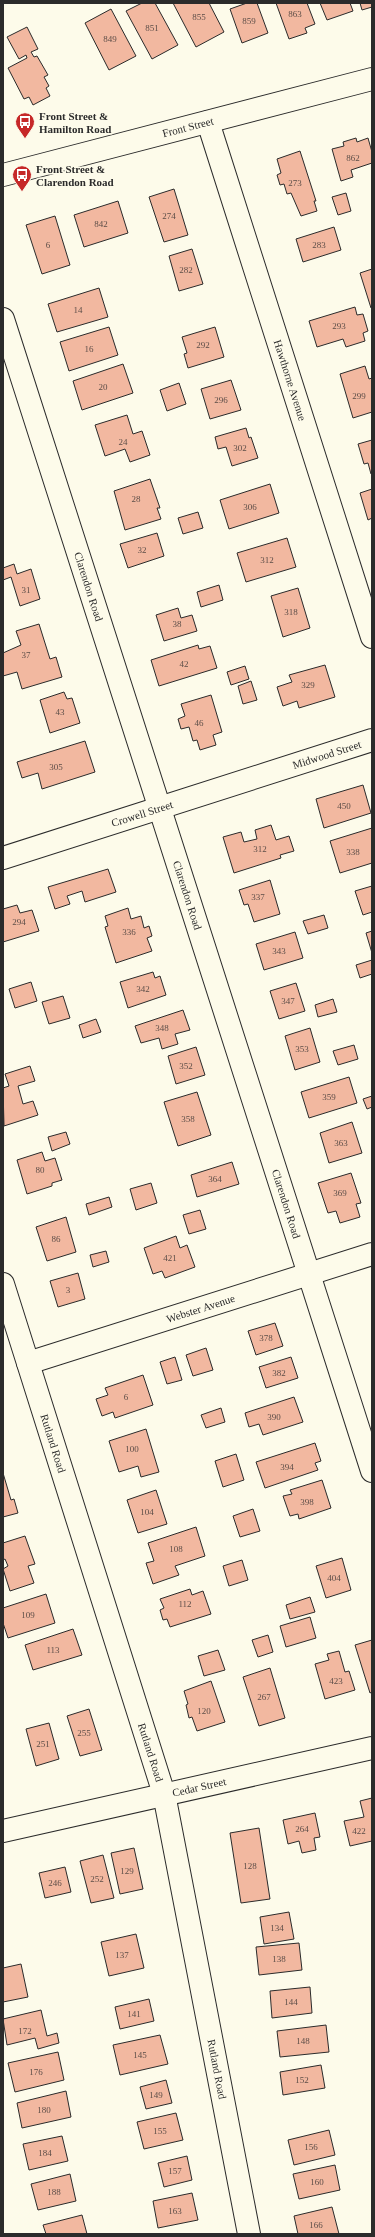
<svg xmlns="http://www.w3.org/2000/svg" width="375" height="2237" font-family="'Times New Roman',serif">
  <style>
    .building { fill: #f2b8a0; stroke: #2b2b2b }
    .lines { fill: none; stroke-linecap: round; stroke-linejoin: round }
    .minor-casing { stroke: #2b2b2b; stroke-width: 24 }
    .major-casing { stroke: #2b2b2b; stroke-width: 24 }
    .minor { stroke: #fdfbea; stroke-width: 22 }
    .major { stroke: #fdfbea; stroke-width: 22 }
    .labels { text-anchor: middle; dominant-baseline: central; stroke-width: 3; stroke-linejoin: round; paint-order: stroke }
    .number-label { font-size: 9px; fill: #5d4e48 }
    .poi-label { font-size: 11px; font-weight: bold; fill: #2b2b2b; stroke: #fdfbea; text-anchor: start }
    .street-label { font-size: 11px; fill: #2b2b2b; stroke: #fdfbea }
  </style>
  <rect width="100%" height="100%" fill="#fdfbea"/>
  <g class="building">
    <polygon points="142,3 155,3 178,45 152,59 126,11"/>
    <polygon points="173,3 209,3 224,32 196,47"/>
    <polygon points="247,3 257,3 268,33 242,43 230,9"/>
    <polygon points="276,3 307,3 315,24 305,28 307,33 289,39"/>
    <polygon points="320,3 350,3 353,11 327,20"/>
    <polygon points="360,3 372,3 372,7 362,10"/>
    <polygon points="111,9 136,56 109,70 85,23"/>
    <polygon points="27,27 38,49 31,52 34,57 37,56 48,75 44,77 49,86 46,88 50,96 33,105 29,97 24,99 8,68 27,58 26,55 19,59 7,37"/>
    <polygon points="356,138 357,142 368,138 372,152 372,163 351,170 353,177 341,181 332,149 344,146 343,142"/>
    <polygon points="300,151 316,201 314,201 317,211 301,216 291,193 287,194 284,184 280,185 277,175 281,173 277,159"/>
    <polygon points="174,189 188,235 164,242 149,197"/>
    <polygon points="346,193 351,211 338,215 332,197"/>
    <polygon points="118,201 128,233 84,247 74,215"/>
    <polygon points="55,216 70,265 42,274 26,225"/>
    <polygon points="334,227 341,250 303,262 296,239"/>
    <polygon points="192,249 203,284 179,291 169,256"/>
    <polygon points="372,269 372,307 371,308 360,273"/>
    <polygon points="99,288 108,317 57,332 48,304"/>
    <polygon points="355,307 357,315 363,314 368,331 363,333 365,341 346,347 343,339 317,347 309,321"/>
    <polygon points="109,327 118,355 69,371 60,342"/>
    <polygon points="215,327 224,357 188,368 184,354 187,353 182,337"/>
    <polygon points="123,364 133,393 82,410 73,381"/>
    <polygon points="365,366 369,379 372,378 372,412 353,418 340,374"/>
    <polygon points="231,380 241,410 210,419 201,389"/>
    <polygon points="179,383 186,404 167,411 160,390"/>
    <polygon points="127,415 133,434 142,431 150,455 130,462 125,449 105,456 95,425"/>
    <polygon points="246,428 249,438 251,437 258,458 232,466 226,447 218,449 215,437"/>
    <polygon points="372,440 372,474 371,474 368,463 364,464 358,444"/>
    <polygon points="150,479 160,508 157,508 161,519 125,530 114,491"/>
    <polygon points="270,484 279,513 229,529 220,500"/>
    <polygon points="372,489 372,518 368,520 360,493"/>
    <polygon points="198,512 203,528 183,534 178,518"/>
    <polygon points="157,533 164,556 128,568 120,544"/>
    <polygon points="287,538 296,567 246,582 237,553"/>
    <polygon points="14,564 17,574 31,569 40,599 20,606 11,577 3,580 3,568"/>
    <polygon points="219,585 223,600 201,607 197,592"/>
    <polygon points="298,588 310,628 283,637 271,596"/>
    <polygon points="178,608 181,618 192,615 197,631 164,641 156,615"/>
    <polygon points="39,624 50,659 56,657 62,677 22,689 17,672 3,676 3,653 21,645 16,631"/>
    <polygon points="198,645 199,649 210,646 217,668 159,686 151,660"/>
    <polygon points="325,665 335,697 299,708 297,701 283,706 277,687 292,682 289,675"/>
    <polygon points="245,666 249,679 231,685 227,672"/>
    <polygon points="251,681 257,700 243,704 238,686"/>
    <polygon points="64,692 67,699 72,698 80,723 50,733 40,700"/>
    <polygon points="211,695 222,732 213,735 216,745 200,750 197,740 193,741 189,727 181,729 178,719 185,716 181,704"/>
    <polygon points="85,741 95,772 42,789 38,773 22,778 17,762"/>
    <polygon points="363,785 371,813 324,828 316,799"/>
    <polygon points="271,825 276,840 289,836 294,851 280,855 281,858 234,873 223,837 241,832 244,842 257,839 255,830"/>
    <polygon points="372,828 372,863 340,873 330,841"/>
    <polygon points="108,869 116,892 85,902 82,891 67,896 70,904 55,909 48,887"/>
    <polygon points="270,880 280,914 254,922 248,904 244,905 239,890"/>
    <polygon points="372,886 372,912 363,915 355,891"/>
    <polygon points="17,905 20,913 32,910 39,931 3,942 3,909"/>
    <polygon points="128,908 131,919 141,916 144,928 149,926 152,936 147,938 152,951 116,963 105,927 108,926 105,916"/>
    <polygon points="324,915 328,928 308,934 303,921"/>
    <polygon points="372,931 372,953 366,933"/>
    <polygon points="295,932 303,958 264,970 256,944"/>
    <polygon points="372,960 372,974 360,978 356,965"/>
    <polygon points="153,972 155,978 160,976 166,995 128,1008 120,982"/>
    <polygon points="31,982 37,1001 15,1008 9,989"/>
    <polygon points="296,983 305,1011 279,1019 270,991"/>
    <polygon points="63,996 70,1018 49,1024 42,1002"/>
    <polygon points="333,999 337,1012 318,1017 315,1005"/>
    <polygon points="183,1010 190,1030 175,1034 178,1044 162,1049 159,1038 141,1043 135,1026"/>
    <polygon points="96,1019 101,1032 83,1038 79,1025"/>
    <polygon points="310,1028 320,1062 295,1070 285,1036"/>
    <polygon points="354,1045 358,1059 338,1065 333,1051"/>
    <polygon points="196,1047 205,1075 176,1084 168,1056"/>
    <polygon points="30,1066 35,1081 18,1086 23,1104 33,1101 38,1115 4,1126 3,1088 9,1086 5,1074"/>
    <polygon points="349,1077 357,1103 309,1118 301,1092"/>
    <polygon points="197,1092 211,1135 178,1146 164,1102"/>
    <polygon points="372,1096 372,1107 367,1109 363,1099"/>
    <polygon points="352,1122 362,1153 329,1163 320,1133"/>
    <polygon points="66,1132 70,1144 52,1151 48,1137"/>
    <polygon points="42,1152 45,1161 55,1158 62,1180 52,1183 52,1186 27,1194 17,1160"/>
    <polygon points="232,1162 239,1184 197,1197 191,1175"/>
    <polygon points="351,1173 361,1203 356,1204 360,1217 340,1223 336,1211 328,1213 318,1183"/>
    <polygon points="151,1183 157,1203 136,1210 130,1189"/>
    <polygon points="109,1197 112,1207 89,1215 86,1204"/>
    <polygon points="200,1210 206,1229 189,1234 183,1215"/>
    <polygon points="66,1217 76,1252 47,1261 36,1227"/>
    <polygon points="176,1236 180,1248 187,1245 195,1267 165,1278 162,1271 153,1274 144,1248"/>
    <polygon points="106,1251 109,1262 93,1267 90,1255"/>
    <polygon points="78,1273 85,1299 58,1307 50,1281"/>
    <polygon points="275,1323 283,1346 256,1355 248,1331"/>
    <polygon points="206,1348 213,1370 193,1376 186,1355"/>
    <polygon points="175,1357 182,1380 167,1384 160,1362"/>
    <polygon points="291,1357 298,1378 266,1388 259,1367"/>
    <polygon points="143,1375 153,1405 115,1418 113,1412 102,1416 96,1399 108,1395 105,1388"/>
    <polygon points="294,1397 303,1422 263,1435 259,1424 249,1427 245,1413"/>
    <polygon points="221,1408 225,1422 206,1428 201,1415"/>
    <polygon points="146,1429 159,1472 141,1477 138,1466 119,1472 109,1441"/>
    <polygon points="315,1443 321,1461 315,1463 318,1470 265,1488 256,1462"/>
    <polygon points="236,1454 244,1480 223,1487 215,1461"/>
    <polygon points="3,1473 11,1500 14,1499 18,1513 3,1517"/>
    <polygon points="322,1480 331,1508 299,1519 298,1514 290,1516 283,1496 292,1494 290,1490"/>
    <polygon points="156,1490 167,1524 138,1533 127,1500"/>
    <polygon points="253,1509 260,1531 240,1537 233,1516"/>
    <polygon points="196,1527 205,1556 175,1566 179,1575 153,1584 146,1563 154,1561 148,1543"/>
    <polygon points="25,1536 35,1564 28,1566 34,1583 10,1591 3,1569 8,1566 5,1559 3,1560 3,1543"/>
    <polygon points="342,1558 351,1590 326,1598 316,1566"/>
    <polygon points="242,1560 248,1580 229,1586 223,1566"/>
    <polygon points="190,1589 192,1595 203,1591 211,1614 170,1627 167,1619 163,1620 160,1610 164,1608 160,1599"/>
    <polygon points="46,1594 55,1623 8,1638 3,1623 3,1608"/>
    <polygon points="310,1597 315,1612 290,1619 286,1605"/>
    <polygon points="310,1617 316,1638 286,1647 280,1626"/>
    <polygon points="73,1629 82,1655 33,1670 25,1645"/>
    <polygon points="268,1635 273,1652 258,1657 252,1640"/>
    <polygon points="372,1640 372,1692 370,1693 355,1645"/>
    <polygon points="218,1650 225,1670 204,1676 198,1656"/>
    <polygon points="339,1651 345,1672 349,1671 355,1690 325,1699 315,1664 329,1660 327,1654"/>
    <polygon points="270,1668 285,1718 259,1726 243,1677"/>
    <polygon points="211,1681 225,1722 197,1731 192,1717 189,1718 186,1705 188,1704 184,1691"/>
    <polygon points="89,1709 102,1750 80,1756 67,1716"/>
    <polygon points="49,1723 59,1759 36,1766 26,1729"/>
    <polygon points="372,1798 372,1841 350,1846 344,1821 364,1817 360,1801"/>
    <polygon points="315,1813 320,1837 314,1838 316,1850 302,1853 299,1841 288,1844 283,1820"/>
    <polygon points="259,1828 270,1899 241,1903 230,1833"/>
    <polygon points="134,1848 143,1889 120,1894 111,1853"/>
    <polygon points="103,1855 114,1898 91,1903 80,1861"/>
    <polygon points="65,1867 71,1892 45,1898 39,1873"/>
    <polygon points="289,1912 294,1939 264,1944 260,1917"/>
    <polygon points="136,1934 144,1968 109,1976 101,1942"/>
    <polygon points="299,1943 302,1970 259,1975 256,1947"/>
    <polygon points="21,1964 28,1997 3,2002 3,1968"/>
    <polygon points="310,1987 312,2013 272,2018 270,1991"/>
    <polygon points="149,1999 154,2021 120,2029 115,2007"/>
    <polygon points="41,2010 47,2036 57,2033 59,2043 38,2049 35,2038 7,2045 3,2019"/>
    <polygon points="326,2025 329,2052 280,2057 277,2031"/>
    <polygon points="160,2035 168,2064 120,2075 113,2045"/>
    <polygon points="58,2052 64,2080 15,2092 8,2063"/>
    <polygon points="321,2065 325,2088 283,2095 280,2072"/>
    <polygon points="166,2080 172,2103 146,2109 140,2087"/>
    <polygon points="66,2091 71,2117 22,2128 17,2103"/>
    <polygon points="176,2113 183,2140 144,2149 137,2122"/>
    <polygon points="329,2130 335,2155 294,2165 288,2140"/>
    <polygon points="62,2136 68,2161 29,2170 23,2144"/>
    <polygon points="187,2156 192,2180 164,2187 158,2163"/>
    <polygon points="335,2165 340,2190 299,2199 293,2174"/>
    <polygon points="70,2174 76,2201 38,2210 31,2184"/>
    <polygon points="192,2193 198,2220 158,2228 153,2201"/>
    <polygon points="332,2207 339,2234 298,2234 294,2216"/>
    <polygon points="82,2215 87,2234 46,2234 43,2225"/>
  </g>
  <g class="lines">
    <defs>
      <g id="minor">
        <path id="s1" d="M208,122L372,637"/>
        <path id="s2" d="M3,319L372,1471"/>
        <path id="s3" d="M3,858L372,740"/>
        <path id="s4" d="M3,1284L164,1794L249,2234"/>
        <path id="s5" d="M28,1363L372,1254"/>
        <path id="s6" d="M3,1831L372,1748"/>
      </g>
      <g id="major">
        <path id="s7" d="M3,175L372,79"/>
      </g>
    </defs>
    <use href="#minor" class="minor-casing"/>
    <use href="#major" class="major-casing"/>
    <use href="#minor" class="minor"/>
    <use href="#major" class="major"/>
  </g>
  <defs>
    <symbol id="bus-pin" viewBox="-11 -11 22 30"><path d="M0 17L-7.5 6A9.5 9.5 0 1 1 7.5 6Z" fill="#c62828" stroke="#fdfbea"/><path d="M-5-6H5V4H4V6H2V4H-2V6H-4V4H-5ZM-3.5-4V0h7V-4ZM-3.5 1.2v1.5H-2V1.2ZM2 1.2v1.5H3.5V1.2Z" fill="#fff"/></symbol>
  </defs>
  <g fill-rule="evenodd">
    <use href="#bus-pin" x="14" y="111" width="22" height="30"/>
    <use href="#bus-pin" x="11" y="164" width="22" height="30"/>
  </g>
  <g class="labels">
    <g class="number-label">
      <text x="295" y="14">863</text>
      <text x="199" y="17">855</text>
      <text x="249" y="21">859</text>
      <text x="152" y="28">851</text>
      <text x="110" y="39">849</text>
      <text x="353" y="158">862</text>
      <text x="295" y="183">273</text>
      <text x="169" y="216">274</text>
      <text x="101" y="224">842</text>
      <text x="48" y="245">6</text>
      <text x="319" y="245">283</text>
      <text x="186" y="270">282</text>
      <text x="78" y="310">14</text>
      <text x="339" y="326">293</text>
      <text x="203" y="345">292</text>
      <text x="89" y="349">16</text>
      <text x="103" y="387">20</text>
      <text x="359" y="396">299</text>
      <text x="221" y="400">296</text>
      <text x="123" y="442">24</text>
      <text x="240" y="448">302</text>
      <text x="136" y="499">28</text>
      <text x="250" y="507">306</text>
      <text x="142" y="550">32</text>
      <text x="267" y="560">312</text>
      <text x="26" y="590">31</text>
      <text x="291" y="612">318</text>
      <text x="177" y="624">38</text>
      <text x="26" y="655">37</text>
      <text x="184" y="664">42</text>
      <text x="308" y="685">329</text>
      <text x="60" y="712">43</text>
      <text x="199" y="723">46</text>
      <text x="56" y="767">305</text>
      <text x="344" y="806">450</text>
      <text x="260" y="849">312</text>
      <text x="353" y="852">338</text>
      <text x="258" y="897">337</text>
      <text x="19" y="922">294</text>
      <text x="129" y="932">336</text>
      <text x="279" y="951">343</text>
      <text x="143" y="989">342</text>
      <text x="288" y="1001">347</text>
      <text x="162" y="1028">348</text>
      <text x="302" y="1049">353</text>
      <text x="186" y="1066">352</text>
      <text x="329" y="1097">359</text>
      <text x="188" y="1119">358</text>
      <text x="341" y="1143">363</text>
      <text x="40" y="1170">80</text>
      <text x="215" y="1179">364</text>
      <text x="340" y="1193">369</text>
      <text x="56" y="1239">86</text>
      <text x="170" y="1258">421</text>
      <text x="68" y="1290">3</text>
      <text x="266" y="1338">378</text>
      <text x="279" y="1373">382</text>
      <text x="126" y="1397">6</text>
      <text x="274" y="1417">390</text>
      <text x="132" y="1449">100</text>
      <text x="287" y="1467">394</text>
      <text x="307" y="1502">398</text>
      <text x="147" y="1512">104</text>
      <text x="176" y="1549">108</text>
      <text x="334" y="1578">404</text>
      <text x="185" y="1604">112</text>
      <text x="28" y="1615">109</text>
      <text x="53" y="1650">113</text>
      <text x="336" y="1681">423</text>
      <text x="264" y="1697">267</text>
      <text x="204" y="1711">120</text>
      <text x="84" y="1733">255</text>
      <text x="43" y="1744">251</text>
      <text x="302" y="1829">264</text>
      <text x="359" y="1831">422</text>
      <text x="250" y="1866">128</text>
      <text x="127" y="1871">129</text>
      <text x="97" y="1879">252</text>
      <text x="55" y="1883">246</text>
      <text x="277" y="1928">134</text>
      <text x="122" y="1955">137</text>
      <text x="279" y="1959">138</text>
      <text x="291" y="2002">144</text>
      <text x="134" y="2014">141</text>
      <text x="25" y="2031">172</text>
      <text x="303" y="2041">148</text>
      <text x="140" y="2055">145</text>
      <text x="36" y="2072">176</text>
      <text x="302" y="2080">152</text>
      <text x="156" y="2095">149</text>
      <text x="44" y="2110">180</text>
      <text x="160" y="2131">155</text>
      <text x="311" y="2147">156</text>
      <text x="45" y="2153">184</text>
      <text x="175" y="2171">157</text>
      <text x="317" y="2182">160</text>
      <text x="54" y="2192">188</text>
      <text x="175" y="2211">163</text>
      <text x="316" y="2225">166</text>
    </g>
    <g class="poi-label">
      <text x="39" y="116">Front Street &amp;<tspan x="39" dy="13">Hamilton Road</tspan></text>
      <text x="36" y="169">Front Street &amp;<tspan x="36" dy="13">Clarendon Road</tspan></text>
    </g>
    <g class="street-label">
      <text stroke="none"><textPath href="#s7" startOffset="191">Front Street</textPath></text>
      <text stroke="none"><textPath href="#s1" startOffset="271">Hawthorne Avenue</textPath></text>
      <text stroke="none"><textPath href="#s2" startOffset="281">Clarendon Road</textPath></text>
      <text stroke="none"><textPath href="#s3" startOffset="340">Midwood Street</textPath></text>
      <text stroke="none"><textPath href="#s3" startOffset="146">Crowell Street</textPath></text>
      <text stroke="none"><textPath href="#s2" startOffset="605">Clarendon Road</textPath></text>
      <text stroke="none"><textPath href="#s2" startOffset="929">Clarendon Road</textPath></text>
      <text stroke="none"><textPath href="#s5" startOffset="181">Webster Avenue</textPath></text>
      <text stroke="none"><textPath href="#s4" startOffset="167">Rutland Road</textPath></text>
      <text stroke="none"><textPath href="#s4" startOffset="491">Rutland Road</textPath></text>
      <text stroke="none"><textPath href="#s6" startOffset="201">Cedar Street</textPath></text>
      <text stroke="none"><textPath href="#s4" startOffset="815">Rutland Road</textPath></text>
    </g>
  </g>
  <rect width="375" height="2237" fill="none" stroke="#2b2b2b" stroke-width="8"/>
</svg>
